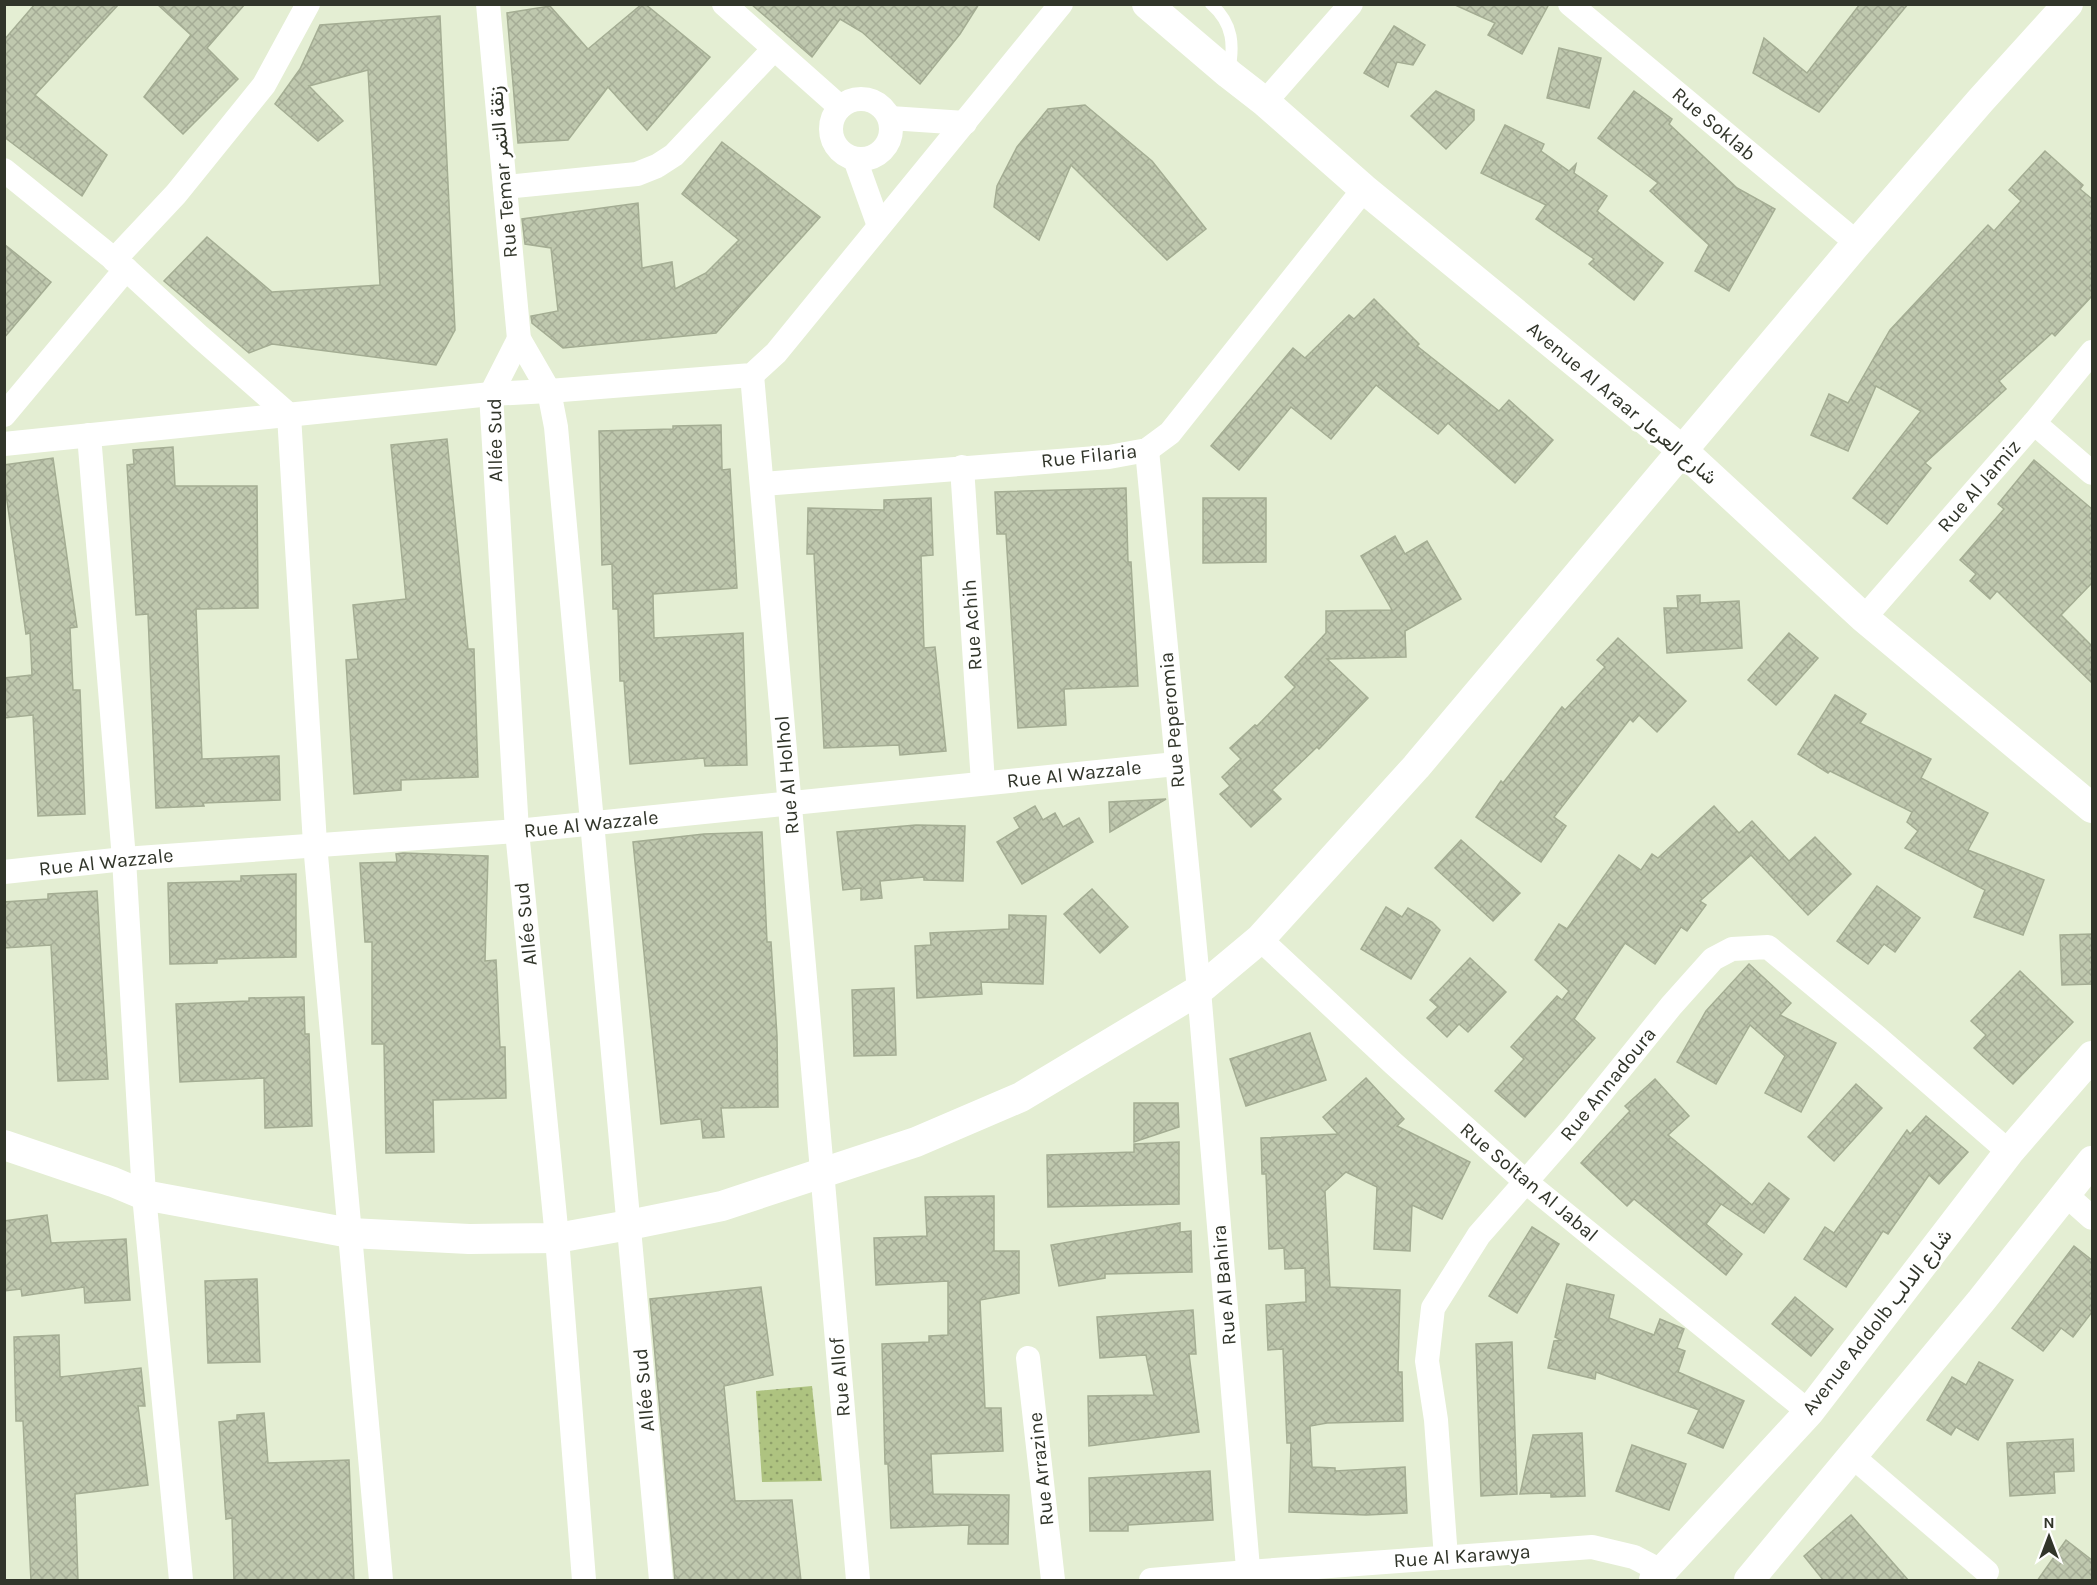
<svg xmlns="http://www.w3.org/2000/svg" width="2097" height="1585" font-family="Karla,Vazirmatn,sans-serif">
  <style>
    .garden { fill: url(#garden-dots) }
    .building { fill: url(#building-cross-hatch); stroke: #a4ad93; stroke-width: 1.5 }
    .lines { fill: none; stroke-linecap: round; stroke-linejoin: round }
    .service { stroke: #fff; stroke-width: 12 }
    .minor { stroke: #fff; stroke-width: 24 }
    .tertiary { stroke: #fff; stroke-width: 30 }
    .labels { text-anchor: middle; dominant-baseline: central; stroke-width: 5; stroke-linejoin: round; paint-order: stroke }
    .street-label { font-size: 20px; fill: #31352a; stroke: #fff }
  </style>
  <defs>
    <pattern id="garden-dots" width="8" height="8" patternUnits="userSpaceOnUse" patternTransform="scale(1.5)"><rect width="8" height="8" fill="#aec380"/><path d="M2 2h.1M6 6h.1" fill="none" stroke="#8e9f69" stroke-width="1.8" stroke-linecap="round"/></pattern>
    <pattern id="building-cross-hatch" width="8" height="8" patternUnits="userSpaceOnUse" patternTransform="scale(1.5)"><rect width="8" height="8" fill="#bfc8ae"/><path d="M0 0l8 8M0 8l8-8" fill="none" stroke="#a5ac96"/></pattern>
  </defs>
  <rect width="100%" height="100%" fill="#e4eed3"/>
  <polygon class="garden" points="812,1386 822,1481 762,1482 756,1391"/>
  <g class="building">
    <polygon points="35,4 119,4 35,95 107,155 82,196 4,137 4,40"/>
    <polygon points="157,4 245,4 207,48 238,79 183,134 144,97 191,35"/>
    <polygon points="642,4 645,4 710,57 647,130 608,87 568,140 518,143 507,13 550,6 588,49"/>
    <polygon points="751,4 979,4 960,34 920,84 862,32 840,19 812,57"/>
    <polygon points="1453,4 1549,4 1522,54 1488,35 1495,23"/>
    <polygon points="1860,4 1908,4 1819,112 1753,73 1764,38 1807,73"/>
    <polygon points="440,16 455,330 436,365 272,344 249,353 164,281 207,237 272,292 380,285 368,70 309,86 343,121 318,141 275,104 300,69 320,25"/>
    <polygon points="1394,26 1425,45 1413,65 1397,62 1388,87 1364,73"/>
    <polygon points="1559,48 1601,58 1589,108 1547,98"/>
    <polygon points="1436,91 1474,110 1474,120 1446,149 1411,116"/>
    <polygon points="1634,91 1672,119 1669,124 1737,188 1775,209 1729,291 1695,271 1709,245 1650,191 1658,183 1598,138"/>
    <polygon points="1085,105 1152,161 1206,229 1167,260 1071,165 1039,240 994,207 997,186 1017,147 1048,109"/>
    <polygon points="1505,125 1544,144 1541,151 1569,171 1576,164 1574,173 1607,196 1597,211 1663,263 1634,300 1589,264 1594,259 1536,219 1546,205 1481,173"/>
    <polygon points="722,142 820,217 716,333 563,348 532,323 531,316 558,311 551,248 525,244 522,219 638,203 642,268 672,262 675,289 706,273 739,240 682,194"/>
    <polygon points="2045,151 2083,185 2080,189 2092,199 2092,296 2055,336 2052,333 1999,381 2006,389 1925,463 1931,468 1887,524 1853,498 1921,411 1876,386 1848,451 1811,435 1829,394 1848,403 1890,330 1988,225 1994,231 2021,201 2009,190"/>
    <polygon points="4,244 51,282 4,338"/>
    <polygon points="1374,299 1419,344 1417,346 1499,411 1509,400 1553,440 1515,483 1448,423 1438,434 1376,385 1331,439 1291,407 1239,470 1211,446 1293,348 1305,358 1349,315 1354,319"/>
    <polygon points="721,425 722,470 730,469 737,588 653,594 654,638 743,633 747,765 705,766 704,758 630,764 624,681 620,681 618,609 613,609 612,564 602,565 599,431 673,429 673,426"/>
    <polygon points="447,439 468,649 474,649 478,777 401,780 401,790 354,794 346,660 358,659 353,605 406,599 391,445"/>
    <polygon points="173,447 175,486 257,486 258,608 196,609 202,759 279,756 280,800 203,803 204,806 156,808 148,614 136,615 127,465 134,464 133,450"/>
    <polygon points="53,458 77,627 70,628 73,690 80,690 85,814 38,816 33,715 4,718 4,678 32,675 30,633 26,634 4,480 4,465"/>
    <polygon points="2034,460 2092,509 2092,583 2061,615 2092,646 2092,683 1997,591 1990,599 1970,581 1976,574 1960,560 2004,509 1998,504"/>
    <polygon points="1126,488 1128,562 1131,562 1138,686 1064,689 1066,725 1018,728 1006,534 997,534 995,492"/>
    <polygon points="931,498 933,555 921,556 924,648 935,647 946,751 900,755 899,745 824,748 814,554 807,554 808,508 884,510 884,500"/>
    <polygon points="1203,498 1266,498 1266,562 1203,563"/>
    <polygon points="1395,536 1405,554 1427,541 1461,599 1405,631 1406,657 1327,659 1368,698 1319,749 1317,747 1272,790 1281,799 1251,827 1220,794 1230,786 1222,777 1241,759 1230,748 1255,725 1257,726 1295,687 1285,677 1326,633 1326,611 1392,610 1361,556"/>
    <polygon points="1700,595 1700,603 1739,601 1742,648 1667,653 1664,608 1678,608 1677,596"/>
    <polygon points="1789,633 1818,658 1776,705 1748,680"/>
    <polygon points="1618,638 1686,701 1657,732 1639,715 1633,722 1630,719 1554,817 1566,826 1541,862 1476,817 1501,781 1503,783 1562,707 1565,710 1605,667 1597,660"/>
    <polygon points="1835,695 1866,714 1860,723 1931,759 1921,778 1988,813 1968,850 2044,880 2023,935 1974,917 1985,890 1905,848 1918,831 1907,822 1912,812 1830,771 1828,773 1798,754"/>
    <polygon points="1166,799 1110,832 1109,802"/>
    <polygon points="1035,806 1043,820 1055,813 1063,827 1079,818 1093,842 1022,884 997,842 1020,828 1014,818"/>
    <polygon points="1714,806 1739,833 1752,821 1789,861 1815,837 1851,874 1808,915 1751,855 1700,901 1706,905 1687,931 1681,927 1655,964 1625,943 1574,1019 1595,1038 1525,1117 1495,1091 1524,1059 1511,1047 1557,996 1562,1000 1569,991 1535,960 1559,924 1567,929 1619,855 1641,870 1652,854 1658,858"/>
    <polygon points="916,825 965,826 963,881 924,880 924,877 880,881 882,898 861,900 861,888 843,890 837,832"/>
    <polygon points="762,832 767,942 771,942 777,1036 778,1107 721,1108 724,1137 703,1138 701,1119 661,1124 633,842 704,834"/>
    <polygon points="1461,840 1520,893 1493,921 1435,868"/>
    <polygon points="403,853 488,856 485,961 496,960 500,1047 505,1047 506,1098 433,1100 434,1152 386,1153 384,1044 372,1044 372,942 365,942 360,863 397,862 396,854"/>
    <polygon points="296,874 296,957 217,959 217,963 170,964 168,883 241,881 241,876"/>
    <polygon points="1877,886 1920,918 1895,952 1884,944 1868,964 1837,941"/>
    <polygon points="1092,889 1128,927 1100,953 1064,914"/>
    <polygon points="97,891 108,1079 58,1081 51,945 4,948 4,902 48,899 48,894"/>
    <polygon points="1386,907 1402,917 1408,908 1432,922 1440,930 1411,979 1361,949"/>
    <polygon points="1009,915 1046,916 1043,984 981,982 982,994 917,998 915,946 931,945 930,933 1009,929"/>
    <polygon points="2092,934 2092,984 2062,985 2060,935"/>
    <polygon points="1470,958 1506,992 1468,1032 1459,1024 1447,1037 1427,1018 1438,1007 1430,1000"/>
    <polygon points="1749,964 1791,1003 1780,1015 1836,1043 1801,1112 1765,1093 1785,1056 1750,1025 1716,1084 1677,1062 1706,1011"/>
    <polygon points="2020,971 2073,1022 2013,1084 1974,1048 1986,1035 1971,1021"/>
    <polygon points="894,988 896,1055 854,1056 852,990"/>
    <polygon points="304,997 305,1034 309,1034 312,1126 265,1128 264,1078 180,1082 176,1004 249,1001 249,998"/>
    <polygon points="1310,1033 1326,1080 1246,1106 1230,1059"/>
    <polygon points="1366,1078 1404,1119 1397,1126 1470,1162 1442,1219 1412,1205 1410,1251 1374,1249 1377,1187 1346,1172 1325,1191 1330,1287 1400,1290 1398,1372 1402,1372 1403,1421 1327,1423 1310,1426 1312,1467 1335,1468 1335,1471 1405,1467 1407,1513 1366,1515 1289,1512 1291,1443 1287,1443 1283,1349 1268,1350 1266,1305 1306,1302 1305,1268 1285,1269 1284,1248 1269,1249 1266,1174 1262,1174 1261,1138 1338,1134 1323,1117"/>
    <polygon points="1655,1079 1689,1116 1668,1135 1752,1205 1769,1183 1789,1199 1764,1233 1721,1204 1706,1224 1742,1254 1726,1275 1634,1199 1627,1206 1581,1163 1630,1111 1625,1106"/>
    <polygon points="1856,1084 1882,1108 1834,1161 1808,1137"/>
    <polygon points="1134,1103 1178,1103 1179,1127 1134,1142"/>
    <polygon points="1926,1116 1968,1152 1939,1184 1929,1175 1888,1234 1883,1231 1846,1287 1804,1259 1825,1227 1834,1233 1907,1130 1910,1134"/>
    <polygon points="1179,1142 1179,1204 1048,1207 1047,1155 1134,1152 1134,1144"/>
    <polygon points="994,1196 994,1251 1019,1251 1019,1293 980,1300 985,1408 1001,1408 1003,1451 931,1454 933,1494 1009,1495 1008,1544 968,1544 969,1525 891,1528 888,1464 885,1464 882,1344 929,1342 929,1336 948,1335 948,1281 876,1285 874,1238 927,1236 925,1197"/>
    <polygon points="47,1215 51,1243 126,1239 130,1300 85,1303 84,1287 22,1296 21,1289 4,1291 4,1221"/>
    <polygon points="1180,1223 1180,1232 1191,1231 1192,1272 1105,1274 1105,1278 1059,1286 1051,1245"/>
    <polygon points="1532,1227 1559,1244 1517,1313 1489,1296"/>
    <polygon points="2074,1246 2092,1260 2092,1312 2073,1337 2061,1328 2043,1351 2012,1328"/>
    <polygon points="257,1279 260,1362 208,1363 205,1281"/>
    <polygon points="1567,1284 1614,1295 1609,1318 1654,1335 1660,1319 1684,1329 1677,1348 1685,1351 1678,1372 1744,1401 1723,1448 1688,1433 1699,1410 1596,1372 1595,1379 1548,1368 1554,1341 1561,1340 1555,1337"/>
    <polygon points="761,1287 773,1375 724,1386 735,1501 792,1500 801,1581 675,1581 650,1299"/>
    <polygon points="1795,1297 1833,1329 1811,1356 1772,1324"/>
    <polygon points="1193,1310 1196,1354 1189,1354 1199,1432 1089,1446 1088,1396 1154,1395 1146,1355 1100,1358 1097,1317"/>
    <polygon points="59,1335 60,1377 141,1368 145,1406 138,1406 148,1485 75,1494 78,1581 31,1581 23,1421 16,1421 14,1337"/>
    <polygon points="1512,1342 1517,1494 1481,1496 1476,1344"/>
    <polygon points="1979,1362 2013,1380 1978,1440 1956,1427 1951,1435 1927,1420 1952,1377 1966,1385"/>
    <polygon points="264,1413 268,1463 349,1460 354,1581 234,1581 232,1518 226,1519 219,1422 237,1420 237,1415"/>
    <polygon points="1582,1433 1585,1496 1551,1497 1551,1493 1520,1494 1533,1435"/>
    <polygon points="2073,1439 2074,1471 2054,1472 2055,1493 2010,1496 2007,1443"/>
    <polygon points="1632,1445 1686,1464 1669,1510 1616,1491"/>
    <polygon points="1210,1471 1213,1520 1128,1525 1128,1531 1090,1531 1089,1478"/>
    <polygon points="1851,1515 1909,1581 1824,1581 1804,1556"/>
    <polygon points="2066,1540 2092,1560 2092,1581 2037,1581"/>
  </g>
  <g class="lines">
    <path class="service" d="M1211,4C1234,24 1234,46 1229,73"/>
    <g class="minor">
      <polyline points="488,4 519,339 549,391 556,427 661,1580"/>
      <polyline points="724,4 840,107"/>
      <polyline points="1570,4 1857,243"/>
      <circle cx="861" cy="129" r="30"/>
      <polyline points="1265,102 1351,4"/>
      <polyline points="890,118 965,123"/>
      <polyline points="855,159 879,226"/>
      <polyline points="4,170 126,269 199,336 289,415 315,844 381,1580"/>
      <polyline points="505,187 637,174 657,166 674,155 774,49"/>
      <polyline points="114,260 176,194 264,85 308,4"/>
      <polyline points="519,339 491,394 517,831 557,1238 584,1580"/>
      <polyline points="752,375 858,1580"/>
      <polyline points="4,415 126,269"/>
      <polyline points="2034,423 2092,473"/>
      <polyline points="89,435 124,859 144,1195 181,1580"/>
      <polyline points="4,444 491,394 549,391 752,375 776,353 1061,4"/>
      <polyline points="1147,450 1199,990 1249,1580"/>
      <polyline points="962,467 983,783"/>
      <polyline points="763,484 1109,457 1147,450 1170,433 1364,189"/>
      <polyline points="1864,618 2034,423 2092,352"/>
      <polyline points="4,872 124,859 517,831 1176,764"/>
      <polyline points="1260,939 1394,1064 1526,1182 1809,1412"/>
      <polyline points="2065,1194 2092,1218"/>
      <polyline points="1028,1358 1053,1580"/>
      <polyline points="1852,1456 1987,1572"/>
      <polyline points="1446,1558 1436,1420 1427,1361 1433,1308 1479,1235 1572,1129 1671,1006 1713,959 1732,949 1768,947 1878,1038 2009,1152"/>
      <polyline points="1151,1580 1248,1572 1592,1547 1634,1557 1661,1571"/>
    </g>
    <g class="tertiary">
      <polyline points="1147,4 1229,74 1265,102 1364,189 1682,450 1864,618 2092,808"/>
      <polyline points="4,1145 113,1182 144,1195 350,1233 469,1239 557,1238 629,1225 722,1206 916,1142 1021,1097 1199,990 1260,939 1416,767 1857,243 1981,100 2068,4"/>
      <polyline points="1654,1580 1809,1412 2009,1152 2092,1056"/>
      <polyline points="1749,1580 1981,1301 2092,1161"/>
    </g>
  </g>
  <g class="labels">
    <g class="street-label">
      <text transform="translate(1714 124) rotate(40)">Rue Soklab</text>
      <text transform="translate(503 172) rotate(-95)">Rue Temar زنقة التمر</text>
      <text transform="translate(1622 403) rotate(40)">Avenue Al Araar شارع العرعار</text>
      <text transform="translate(495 440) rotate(-91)">Allée Sud</text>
      <text transform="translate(1089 456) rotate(-6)">Rue Filaria</text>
      <text transform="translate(1979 486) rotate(-49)">Rue Al Jamiz</text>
      <text transform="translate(972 625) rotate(-94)">Rue Achih</text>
      <text transform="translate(1172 720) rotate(-95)">Rue Peperomia</text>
      <text transform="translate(1074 774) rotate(-6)">Rue Al Wazzale</text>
      <text transform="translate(787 775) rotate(-95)">Rue Al Holhol</text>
      <text transform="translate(591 824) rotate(-6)">Rue Al Wazzale</text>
      <text transform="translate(106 862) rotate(-6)">Rue Al Wazzale</text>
      <text transform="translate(526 924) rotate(-96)">Allée Sud</text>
      <text transform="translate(1608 1084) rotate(-51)">Rue Annadoura</text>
      <text transform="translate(1529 1182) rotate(40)">Rue Soltan Al Jabal</text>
      <text transform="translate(1224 1285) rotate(-95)">Rue Al Bahira</text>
      <text transform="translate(1877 1322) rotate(-52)">Avenue Addolb شارع الدلب</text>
      <text transform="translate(840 1377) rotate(-95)">Rue Allof</text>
      <text transform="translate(644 1390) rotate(-95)">Allée Sud</text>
      <text transform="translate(1041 1469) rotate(-96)">Rue Arrazine</text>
      <text transform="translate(1462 1556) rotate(-4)">Rue Al Karawya</text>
    </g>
  </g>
  <rect width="2097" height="1585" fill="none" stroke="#31352a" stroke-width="12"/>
  <g transform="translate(2049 1537)" stroke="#ffffff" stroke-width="4.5" paint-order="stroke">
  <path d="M0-4.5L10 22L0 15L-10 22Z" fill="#31352a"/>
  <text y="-9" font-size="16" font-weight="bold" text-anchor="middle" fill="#31352a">N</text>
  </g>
</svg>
